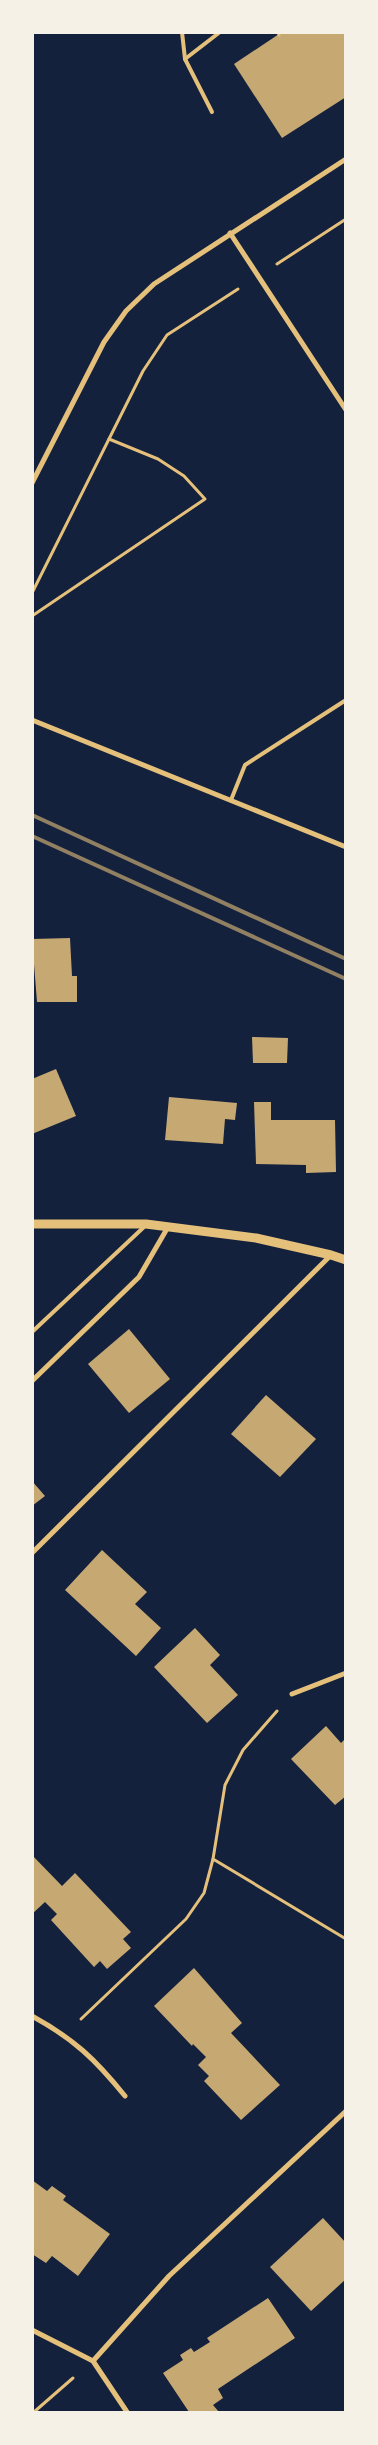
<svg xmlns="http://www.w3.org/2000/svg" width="378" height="2445" font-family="Lora,serif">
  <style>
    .building { fill: #c6a872 }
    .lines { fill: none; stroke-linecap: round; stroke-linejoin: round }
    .path { stroke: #e5c07b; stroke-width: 3 }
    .service { stroke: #e5c07b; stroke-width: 4 }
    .minor { stroke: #e5c07b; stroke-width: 5 }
    .tertiary { stroke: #e5c07b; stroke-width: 9 }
    .rail { stroke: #918062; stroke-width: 4 }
  </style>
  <rect width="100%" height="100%" fill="#14213d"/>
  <g class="building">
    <polygon points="282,32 346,32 346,97 282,138 234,64"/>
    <polygon points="70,938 72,976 77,976 77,1002 37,1002 32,939"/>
    <polygon points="252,1037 288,1038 287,1063 253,1063"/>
    <polygon points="56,1069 76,1116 32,1134 32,1079"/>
    <polygon points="169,1097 237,1103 235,1120 225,1119 223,1144 165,1140"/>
    <polygon points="254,1102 271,1102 271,1120 335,1120 336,1172 306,1173 306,1165 256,1164"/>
    <polygon points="129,1329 170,1379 129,1413 88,1364"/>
    <polygon points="266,1395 316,1439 280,1477 231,1434"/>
    <polygon points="32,1481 45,1496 32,1506"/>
    <polygon points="102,1550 147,1592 135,1604 161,1628 136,1656 65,1590"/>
    <polygon points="195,1628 220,1655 210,1665 238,1695 207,1723 154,1667"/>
    <polygon points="326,1726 341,1743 346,1738 346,1796 335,1805 291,1759"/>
    <polygon points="32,1855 62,1886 75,1873 131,1932 123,1939 131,1948 107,1969 100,1961 94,1967 51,1920 57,1914 45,1902 32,1914"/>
    <polygon points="194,1968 242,2023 231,2033 280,2085 241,2120 204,2081 209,2076 198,2065 206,2057 193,2044 192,2046 154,2006"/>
    <polygon points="32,2180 47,2191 52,2186 66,2196 63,2200 110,2234 78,2276 52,2256 46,2263 32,2254"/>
    <polygon points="323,2218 346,2243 346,2279 311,2311 270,2267"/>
    <polygon points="268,2298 295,2338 218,2389 223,2398 213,2405 219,2412 189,2412 163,2373 183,2360 180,2355 191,2348 194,2352 210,2342 207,2338"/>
  </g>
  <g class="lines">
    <g class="path">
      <polyline points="278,32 279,35"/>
      <polyline points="277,264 346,219"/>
      <polyline points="32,593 143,371 167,335 238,289"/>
      <polyline points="32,616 205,499 184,476 158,459 109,439"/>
      <polyline points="277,1711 243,1750 225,1785 213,1859 346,1939"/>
      <polyline points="81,2019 186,1919 204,1893 213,1859"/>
      <polyline points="34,2412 73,2378"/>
    </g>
    <g class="service">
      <polyline points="182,32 185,59 212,112"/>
      <polyline points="185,59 220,32"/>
      <polyline points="231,800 245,765 346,700"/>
      <polyline points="32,1332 145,1226"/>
    </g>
    <g class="minor">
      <polyline points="230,233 346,410"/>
      <polyline points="32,483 104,342 126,311 154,284 346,159"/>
      <polyline points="32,720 346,847"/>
      <polyline points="32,1381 139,1277 168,1227"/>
      <polyline points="32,1553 331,1255"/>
      <polyline points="292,1694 346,1673"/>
      <path d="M32,2016C74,2039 95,2059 125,2096"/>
      <polyline points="32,2330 93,2361 127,2412"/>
      <polyline points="93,2361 169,2276 346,2111"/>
    </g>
    <polyline class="tertiary" points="32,1224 146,1224 256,1238 331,1255 346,1260"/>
    <g class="rail">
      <polyline points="32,815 346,959"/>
      <polyline points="32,836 346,979"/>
    </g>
  </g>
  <rect width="378" height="2445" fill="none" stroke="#f6f1e7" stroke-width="68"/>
</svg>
